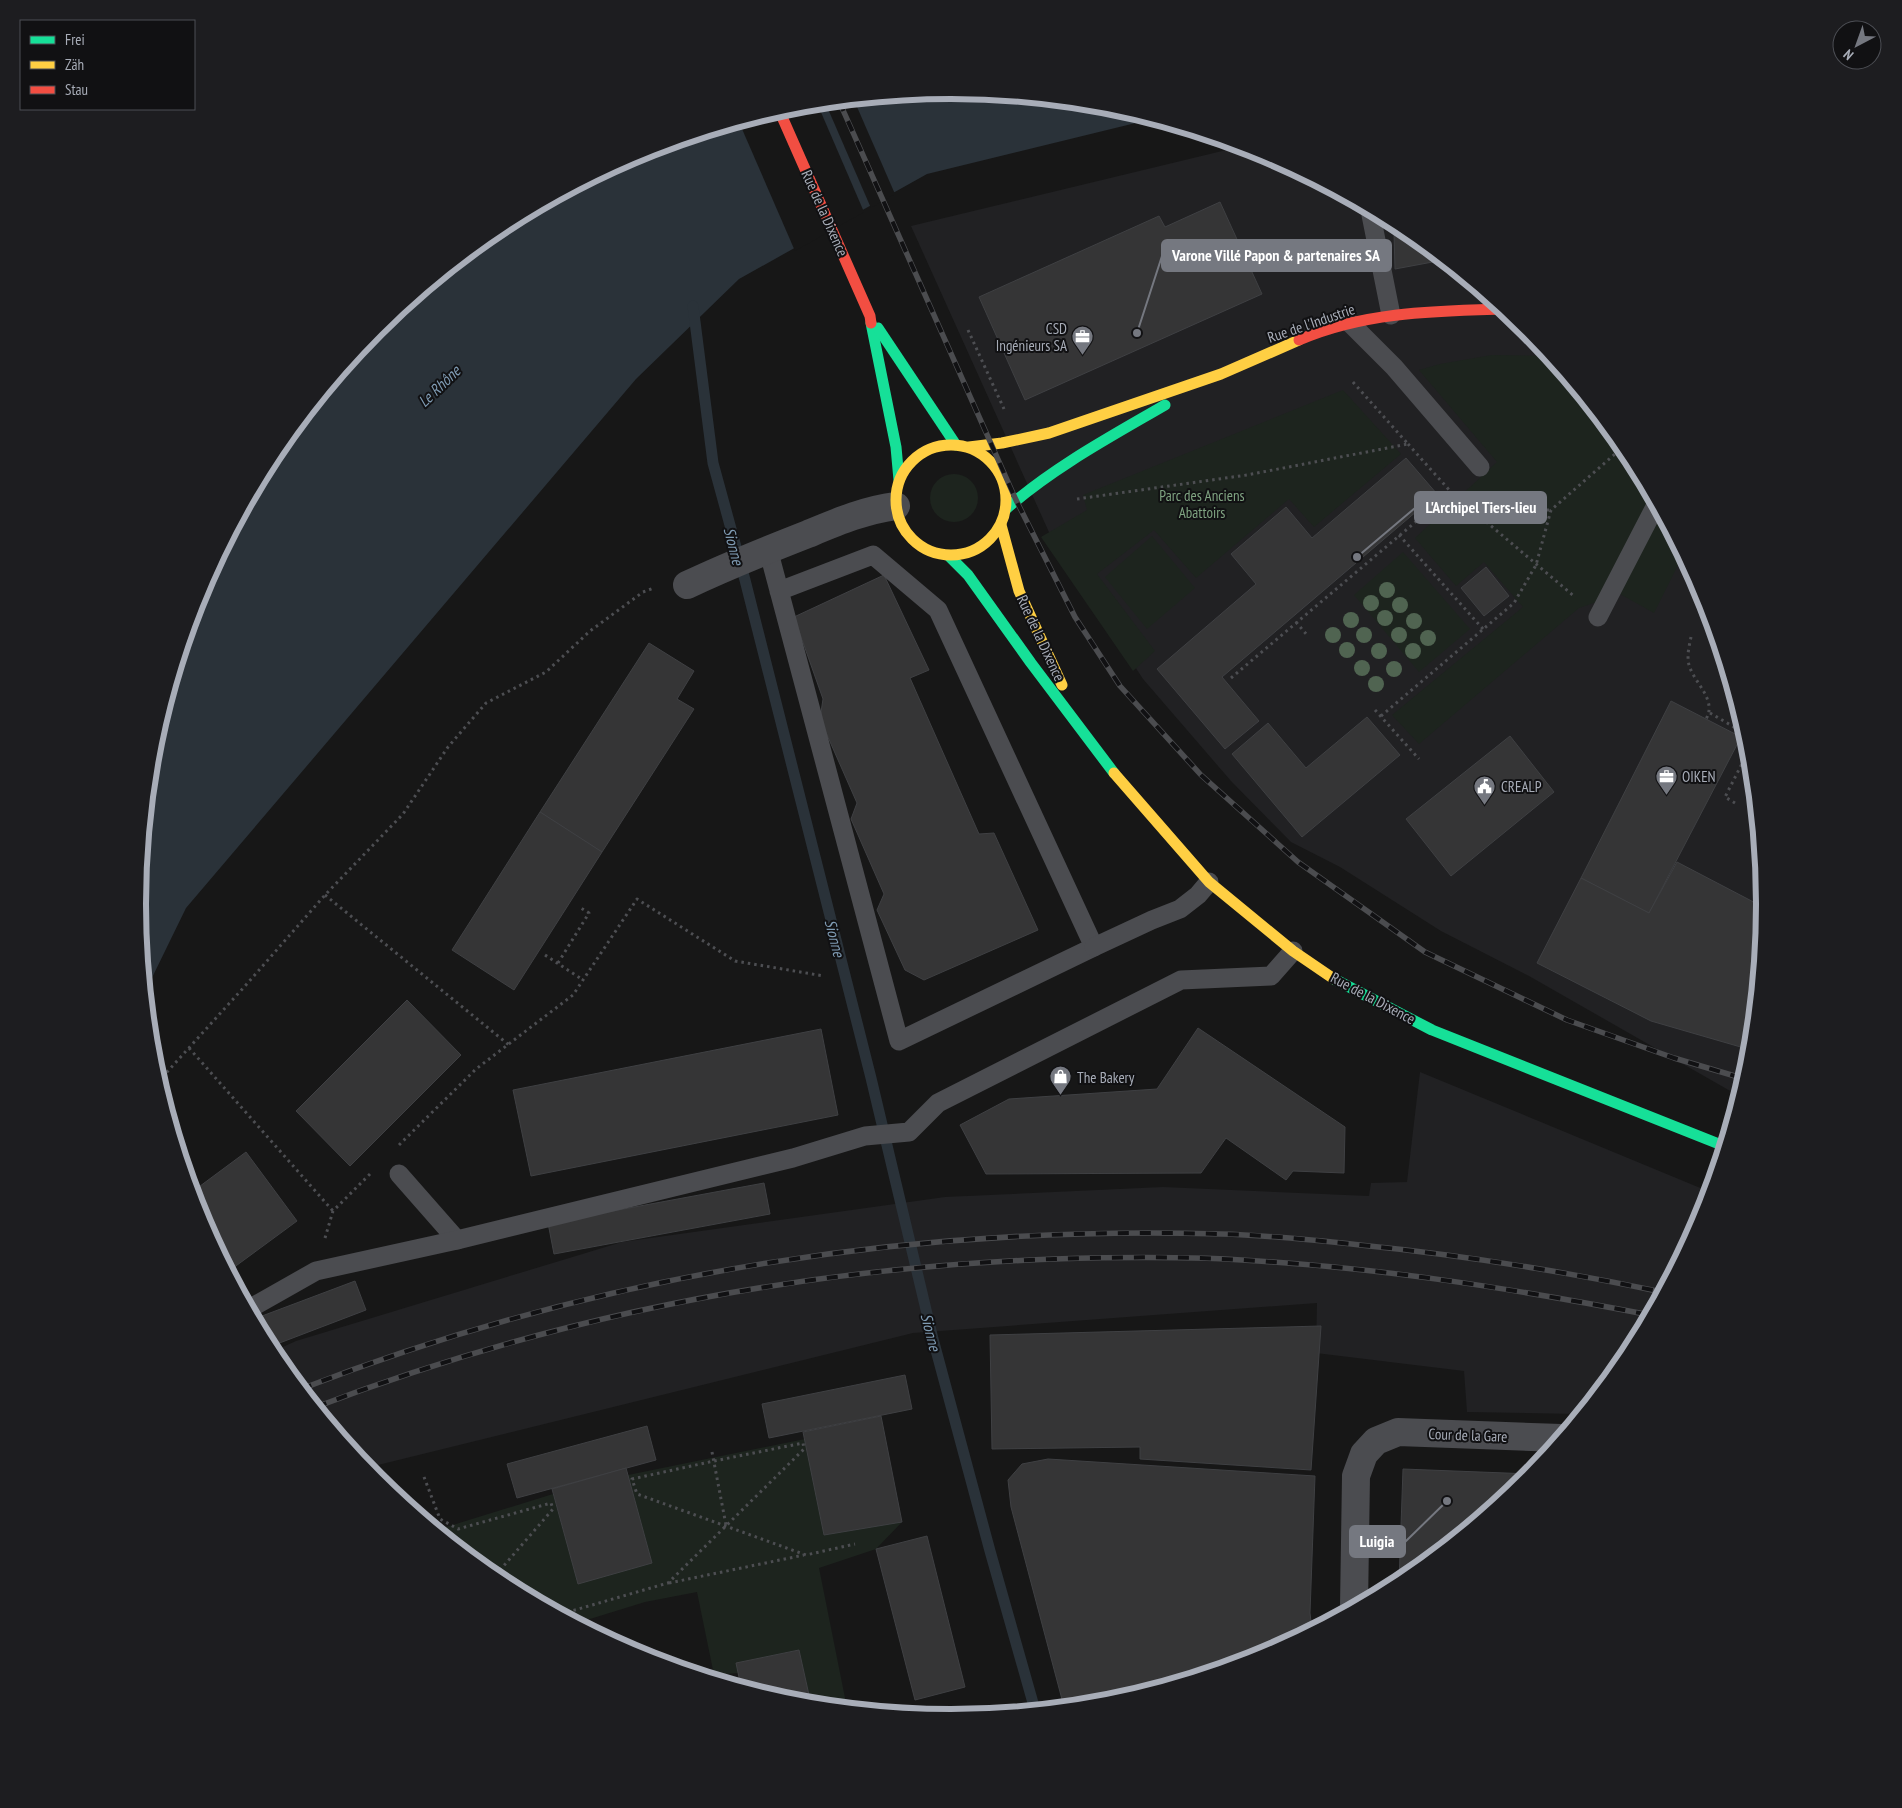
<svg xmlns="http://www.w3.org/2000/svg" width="1902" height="1808" font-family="'PT Sans Narrow',sans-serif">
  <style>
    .built { fill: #212123 }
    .green { fill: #1d241e }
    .water { fill: #2a3239 }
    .pier { fill: #171717 }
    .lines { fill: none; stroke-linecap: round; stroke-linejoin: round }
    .stream { stroke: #2a3239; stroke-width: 11 }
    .building { fill: #353536; stroke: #3f4043 }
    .path { stroke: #4d4e52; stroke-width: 3; stroke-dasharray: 2.5 4; stroke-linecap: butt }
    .lane { stroke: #4b4c50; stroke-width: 19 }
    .street { stroke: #4b4c50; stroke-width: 28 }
    .fast { stroke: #16e098; stroke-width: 11 }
    .slow { stroke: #ffcf43; stroke-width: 11 }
    .jam { stroke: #f24e42; stroke-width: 11 }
    .rail-casing { stroke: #4b4c4f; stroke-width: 5.5 }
    .rail { stroke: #111113; stroke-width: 4; stroke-dasharray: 11; stroke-linecap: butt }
    .tree { fill: #506451 }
    .labels { text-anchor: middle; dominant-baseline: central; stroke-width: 4; stroke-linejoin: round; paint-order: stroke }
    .street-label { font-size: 15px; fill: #a8adb8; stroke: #111113 }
    .poi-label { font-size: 15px; fill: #a8adb8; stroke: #111113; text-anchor: start }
    .park-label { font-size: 15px; fill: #7fa381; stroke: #111113 }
    .water-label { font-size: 16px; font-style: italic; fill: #7f9bb3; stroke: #111113 }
    .rim { fill: none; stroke: #a8adb8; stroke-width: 6 }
    .leader { fill: none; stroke: #757880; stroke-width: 2 }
    .callout-dot { fill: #757880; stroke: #111113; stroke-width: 2 }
    .callout { fill: #757880; stroke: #757880; stroke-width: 2 }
    .callout-label { font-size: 16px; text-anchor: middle; font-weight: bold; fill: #fff }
  </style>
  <rect width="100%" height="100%" fill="#171717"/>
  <g class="built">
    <polygon points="1243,146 1263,152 1403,227 1527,329 1628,452 1703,593 1749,745 1765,904 1749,1063 1739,1096 1529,976 1441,931 1340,867 1291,842 1231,781 1143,679 1053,541 911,226"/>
    <polygon points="1420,1072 1710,1192 1703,1216 1628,1356 1580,1414 1467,1412 1464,1371 1316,1353 1317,1303 913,1333 378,1465 367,1470 272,1352 296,1341 622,1242 945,1197 1163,1187 1369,1196 1371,1183 1407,1182"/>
  </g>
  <g class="green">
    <polygon points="1492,355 1549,356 1628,452 1683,555 1654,613 1620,594 1579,608 1419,744 1392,715 1523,607 1484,562 1456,586 1415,538 1497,462 1419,370 1440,364"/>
    <polygon points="1343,390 1401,454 1314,527 1289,499 1196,578 1154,530 1097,574 1155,651 1133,671 1041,537 1087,510 1083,495"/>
    <circle cx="954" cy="498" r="24"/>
    <polygon points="1152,536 1195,588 1147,629 1105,577"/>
    <polygon points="1403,552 1470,629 1419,672 1354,595"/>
    <polygon points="805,1439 824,1535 902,1522 876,1549 819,1568 847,1708 811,1704 799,1650 737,1663 738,1673 714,1675 697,1592 645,1602 577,1623 499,1581 426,1521 432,1520 443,1528 553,1494 578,1583 652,1563 628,1475"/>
  </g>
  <polygon class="water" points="951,90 1110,106 1152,119 927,174 739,279 636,379 186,908 146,990 137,904 153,745 199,592 274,452 376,328 499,227 640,152 792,106"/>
  <g class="pier">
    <polygon points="854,100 895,194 871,208 825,102"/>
    <polygon points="817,103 864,212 795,251 739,122 792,106"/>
  </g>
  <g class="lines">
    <polyline class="stream" points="693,306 713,463 745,580 871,1078 933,1339 990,1551 1035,1710"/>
  </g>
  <g class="building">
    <polygon points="1220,202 1262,294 1025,400 979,297 1159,216 1165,227"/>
    <polygon points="1394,233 1413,235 1438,256 1438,261 1395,269"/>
    <polygon points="1406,458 1437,494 1222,677 1259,721 1225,749 1157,669 1256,584 1231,554 1286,507 1312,538"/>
    <polygon points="1486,567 1509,596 1484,616 1461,588"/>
    <polygon points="884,575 929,670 910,678 979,834 994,833 1038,930 924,980 905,970 877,910 884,894 851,819 857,803 820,719 823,699 794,617"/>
    <polygon points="649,643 694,671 677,699 694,709 602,852 540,812"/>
    <polygon points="1671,701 1741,737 1649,913 1581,878"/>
    <polygon points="1367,717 1400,755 1302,837 1232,754 1268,723 1306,768"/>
    <polygon points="1510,736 1554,792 1451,876 1406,819"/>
    <polygon points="540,812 602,852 514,990 452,950"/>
    <polygon points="1677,862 1765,908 1751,1050 1651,1021 1537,963 1581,878 1649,913"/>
    <polygon points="407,1000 461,1055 350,1166 296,1111"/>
    <polygon points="1198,1028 1345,1127 1344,1173 1293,1171 1286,1180 1226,1138 1201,1173 986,1174 960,1125 1009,1099 1157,1089"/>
    <polygon points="821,1029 838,1115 531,1176 513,1090"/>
    <polygon points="246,1152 297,1221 229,1271 199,1215 192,1192"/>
    <polygon points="764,1183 770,1214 554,1254 548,1223"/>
    <polygon points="355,1281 366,1310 269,1347 254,1319"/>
    <polygon points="1321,1326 1311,1470 1140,1459 1140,1447 992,1449 990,1335"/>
    <polygon points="905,1375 912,1409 769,1438 762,1404"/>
    <polygon points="881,1416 902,1522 824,1535 803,1432"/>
    <polygon points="647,1426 656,1460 517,1498 507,1464"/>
    <polygon points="1048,1459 1315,1476 1310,1613 1312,1630 1262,1656 1110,1702 1064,1707 1011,1507 1008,1480 1022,1464"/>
    <polygon points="626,1468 652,1563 578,1584 552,1489"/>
    <polygon points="1403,1469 1531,1474 1526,1480 1399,1583"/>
    <polygon points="927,1536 965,1687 915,1700 876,1549"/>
    <polygon points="799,1650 811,1704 792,1702 741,1687 736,1663"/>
  </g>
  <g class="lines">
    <g class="path">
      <polyline points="968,330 1004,409"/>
      <polyline points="1408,444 1451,492 1575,597"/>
      <polyline points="1077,499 1247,475 1408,444 1352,381"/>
      <polyline points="1475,512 1551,510"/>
      <polyline points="1399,535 1483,629"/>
      <polyline points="1296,622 1307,635"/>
      <path d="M1691,637C1689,647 1686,658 1690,668C1696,684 1717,701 1706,719"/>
      <polyline points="1231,678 1451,492"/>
      <polyline points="1375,710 1419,759"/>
      <polyline points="1710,713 1746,734"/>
      <polyline points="1381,716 1514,603 1536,565 1551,510 1623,447"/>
      <polyline points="1735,803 1725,797 1750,748"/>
      <polyline points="325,895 509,1045"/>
      <polyline points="545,955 583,980"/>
      <polyline points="558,963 589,913 581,908"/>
      <polyline points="189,1048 333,1211"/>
      <polyline points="158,1082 245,986 325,895 403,814 448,747 486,703 546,672 590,631 643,592 654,588"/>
      <polyline points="399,1145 476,1069 573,995 637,899 735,961 824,976"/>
      <polyline points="325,1238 333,1211 370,1174"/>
      <polyline points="712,1452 726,1525"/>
      <polyline points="424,1477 440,1519 458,1529 551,1503 553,1509 494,1577"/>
      <polyline points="669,1583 804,1555"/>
      <polyline points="539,1602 570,1611"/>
      <polyline points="561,1614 668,1583 804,1449 803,1443 714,1461 632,1479 637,1494 806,1555 855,1544"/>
    </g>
    <g class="lane">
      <polyline points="1370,210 1391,315"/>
      <polyline points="1350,323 1394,367 1480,467"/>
      <polyline points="768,549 899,1041 1094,947 938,610 873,555 779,591"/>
      <polyline points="1598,617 1656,505"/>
      <polyline points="1094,947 1152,920 1180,909 1198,895 1209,882"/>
      <polyline points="399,1174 457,1240"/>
      <polyline points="249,1309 316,1271 457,1240 793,1158 865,1136 909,1132 938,1103 1181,980 1271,976 1293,951"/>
    </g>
    <g class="street">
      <path d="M687,585C727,566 767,550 808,534C837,522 865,510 896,506"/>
      <polyline points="1354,1607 1356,1476 1364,1454 1376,1441 1398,1432 1561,1438"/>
    </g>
    <g class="fast">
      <polyline points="871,323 896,447 899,480"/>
      <polyline points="878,328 956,445"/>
      <path d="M1006,509C1054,467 1110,437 1165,405"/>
      <polyline points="949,556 968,575 1031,663 1114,773"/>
      <polyline points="1334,979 1432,1030 1724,1146"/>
    </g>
    <g class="slow">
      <circle cx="951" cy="500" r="55"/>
      <polyline points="969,447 1002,443 1049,433 1221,374 1299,340"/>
      <polyline points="1001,525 1019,591 1062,685"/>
      <polyline points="1114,773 1209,882 1293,951 1334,979"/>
    </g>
    <g class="jam">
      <polyline points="779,110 870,316 871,323"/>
      <path d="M1299,340C1363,312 1434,311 1503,309"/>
    </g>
    <defs>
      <g id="rail">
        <polyline points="839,101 1016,500 1075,617 1120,686 1201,775 1298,862 1425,952 1567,1020 1674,1058 1745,1079"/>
        <path d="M301,1389C596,1275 905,1225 1221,1234C1267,1235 1314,1240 1360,1245C1461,1255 1562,1271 1662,1292"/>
        <path d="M316,1407C552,1317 802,1268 1054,1259C1122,1257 1190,1256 1258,1261C1390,1269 1520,1290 1650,1315"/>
      </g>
    </defs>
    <use href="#rail" class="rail-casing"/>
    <use href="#rail" class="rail"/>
  </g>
  <g class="tree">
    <circle cx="1387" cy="590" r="8"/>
    <circle cx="1371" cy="603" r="8"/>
    <circle cx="1400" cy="605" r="8"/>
    <circle cx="1385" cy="618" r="8"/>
    <circle cx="1351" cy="620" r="8"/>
    <circle cx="1414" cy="621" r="8"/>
    <circle cx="1333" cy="635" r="8"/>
    <circle cx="1364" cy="635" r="8"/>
    <circle cx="1399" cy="635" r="8"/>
    <circle cx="1428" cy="638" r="8"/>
    <circle cx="1347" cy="650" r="8"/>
    <circle cx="1379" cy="651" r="8"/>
    <circle cx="1413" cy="651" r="8"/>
    <circle cx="1362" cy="668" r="8"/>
    <circle cx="1394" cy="669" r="8"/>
    <circle cx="1376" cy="684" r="8"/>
  </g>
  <defs>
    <symbol id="office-pin" viewBox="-11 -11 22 30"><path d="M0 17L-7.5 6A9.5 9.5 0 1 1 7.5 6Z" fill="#757880" stroke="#111113"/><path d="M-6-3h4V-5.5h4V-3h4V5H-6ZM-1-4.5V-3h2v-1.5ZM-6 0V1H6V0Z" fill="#fff"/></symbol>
    <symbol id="civic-pin" viewBox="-11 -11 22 30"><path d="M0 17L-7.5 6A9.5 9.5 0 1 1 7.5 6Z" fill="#757880" stroke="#111113"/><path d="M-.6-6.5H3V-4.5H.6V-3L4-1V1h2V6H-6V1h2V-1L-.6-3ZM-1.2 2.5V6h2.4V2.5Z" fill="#fff"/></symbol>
    <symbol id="shop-pin" viewBox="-11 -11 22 30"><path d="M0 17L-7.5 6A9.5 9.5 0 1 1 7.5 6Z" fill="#757880" stroke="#111113"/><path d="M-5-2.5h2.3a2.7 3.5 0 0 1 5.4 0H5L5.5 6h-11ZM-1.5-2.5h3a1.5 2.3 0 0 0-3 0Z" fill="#fff"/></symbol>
  </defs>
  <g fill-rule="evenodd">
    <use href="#office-pin" x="1070" y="324" width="25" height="34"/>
    <use href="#office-pin" x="1654" y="764" width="25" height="34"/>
    <use href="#civic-pin" x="1472" y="774" width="25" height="34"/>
    <use href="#shop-pin" x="1048" y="1064" width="25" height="34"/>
  </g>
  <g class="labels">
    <g class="street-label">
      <text transform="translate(825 213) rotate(66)">Rue de la Dixence</text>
      <text transform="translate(1311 323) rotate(-19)">Rue de l'Industrie</text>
      <text transform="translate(1041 638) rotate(65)">Rue de la Dixence</text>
      <text transform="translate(1373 998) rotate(28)">Rue de la Dixence</text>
      <text transform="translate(1468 1435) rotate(2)">Cour de la Gare</text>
    </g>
    <g class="poi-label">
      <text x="1067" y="328" text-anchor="end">CSD<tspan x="1067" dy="17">Ingénieurs SA</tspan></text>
      <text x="1682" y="776">OIKEN</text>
      <text x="1501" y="786">CREALP</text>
      <text x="1077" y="1077">The Bakery</text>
    </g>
    <g class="park-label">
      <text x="1202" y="495">Parc des Anciens<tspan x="1202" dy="17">Abattoirs</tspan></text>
    </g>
    <g class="water-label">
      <text transform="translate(439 386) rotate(-44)">Le Rhône</text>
      <text transform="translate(734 546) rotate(76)">Sionne</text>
      <text transform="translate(835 938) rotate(76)">Sionne</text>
      <text transform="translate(931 1332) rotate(76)">Sionne</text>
    </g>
  </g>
  <path d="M0 0H1902V1808H0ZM146 904a805 805 0 1 1 1610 0a805 805 0 1 1-1610 0Z" fill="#1d1d20" fill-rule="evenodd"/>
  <path class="rim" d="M146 904a805 805 0 1 1 1610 0a805 805 0 1 1-1610 0Z"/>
  <path class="leader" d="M1137 333L1162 256M1357 557L1415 508M1447 1501L1405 1542"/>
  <g class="callout-dot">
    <circle cx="1137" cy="333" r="5"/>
    <circle cx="1357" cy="557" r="5"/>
    <circle cx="1447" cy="1501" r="5"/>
  </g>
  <g class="callout">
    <rect x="1162" y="240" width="229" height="31" rx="5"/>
    <rect x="1415" y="492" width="131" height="31" rx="5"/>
    <rect x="1350" y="1526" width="55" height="31" rx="5"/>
  </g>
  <g class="callout-label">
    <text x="1276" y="261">Varone Villé Papon &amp; partenaires SA</text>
    <text x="1481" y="513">L'Archipel Tiers-lieu</text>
    <text x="1377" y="1547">Luigia</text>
  </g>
  <rect x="20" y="20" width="175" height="90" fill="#111113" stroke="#4d4f55"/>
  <rect x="30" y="36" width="25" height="8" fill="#16e098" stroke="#4d4f55"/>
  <text x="65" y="45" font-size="15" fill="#a8adb8">Frei</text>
  <rect x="30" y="61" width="25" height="8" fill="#ffcf43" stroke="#4d4f55"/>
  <text x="65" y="70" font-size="15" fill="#a8adb8">Zäh</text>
  <rect x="30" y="86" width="25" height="8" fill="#f24e42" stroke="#4d4f55"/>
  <text x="65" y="95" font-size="15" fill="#a8adb8">Stau</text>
  <g transform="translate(1857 45) rotate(221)"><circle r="24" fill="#111113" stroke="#4d4f55"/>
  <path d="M0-4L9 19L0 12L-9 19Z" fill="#757880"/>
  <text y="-8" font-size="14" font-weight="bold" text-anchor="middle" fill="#a8adb8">N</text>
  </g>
</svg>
